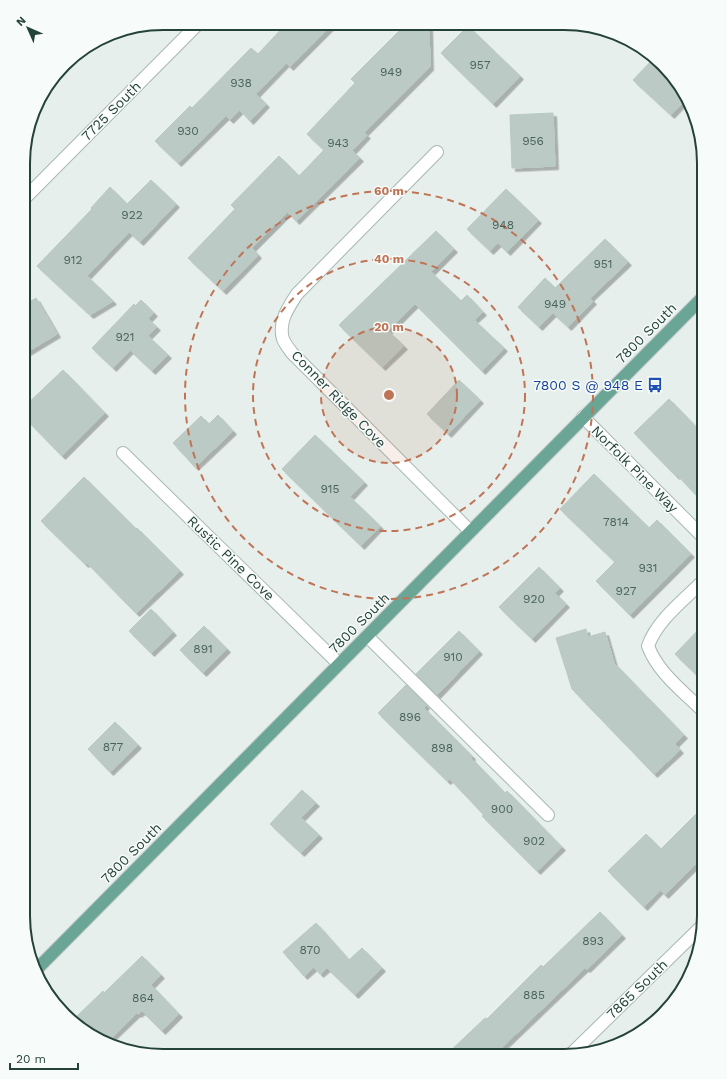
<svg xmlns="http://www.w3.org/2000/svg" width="727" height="1079" font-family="'Work Sans',sans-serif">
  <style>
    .building { fill: #bbcac4; stroke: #b8c9c2; filter: url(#shadow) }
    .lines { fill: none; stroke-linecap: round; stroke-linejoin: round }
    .minor-casing { stroke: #a8b8b2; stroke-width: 14 }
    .major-casing { stroke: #c2cac8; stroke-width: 14 }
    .minor { stroke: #fff; stroke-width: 12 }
    .major { stroke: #6aa596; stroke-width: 12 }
    .ring { fill: none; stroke: #c07456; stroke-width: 2; stroke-dasharray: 7 5 }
    .labels { text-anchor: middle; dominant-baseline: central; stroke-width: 3; stroke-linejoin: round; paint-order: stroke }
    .number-label { font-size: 12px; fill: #4a645c }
    .street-label { font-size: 14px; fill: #24423a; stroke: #f7fbf9 }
    .transit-label { font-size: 14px; fill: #164399; stroke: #f7fbf9; text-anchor: end }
    .rim { fill: none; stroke: #24423a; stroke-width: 2 }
    .centre { fill: #c07456; stroke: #f7fbf9; stroke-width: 2 }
    .ring-label { font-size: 12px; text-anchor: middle; font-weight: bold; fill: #c07456; stroke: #f7fbf9; stroke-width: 3; stroke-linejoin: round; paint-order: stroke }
  </style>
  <defs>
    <filter id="shadow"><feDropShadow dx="3.5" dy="3.5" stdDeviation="0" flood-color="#0004"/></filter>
  </defs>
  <rect width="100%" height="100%" fill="#e6efeb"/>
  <g class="building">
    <polygon points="287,23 333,24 290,67 286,63 256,94 266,104 250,121 240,110 230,120 226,116 178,163 155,141 190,106 192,108 251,48 258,54"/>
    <polygon points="406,24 429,24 430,67 364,133 367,135 352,151 360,158 296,221 288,212 252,248 258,255 223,291 188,258 235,209 231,205 279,156 299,176 324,150 307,134 355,83 351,79"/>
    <polygon points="468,26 520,76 493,104 441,53"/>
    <polygon points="654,58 686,99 671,115 633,80"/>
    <polygon points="553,113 555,166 512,168 510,115"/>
    <polygon points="151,180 176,204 140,242 129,232 87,276 113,301 90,315 37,266 92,209 91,208 110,187 127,204"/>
    <polygon points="506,189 538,220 507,252 498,243 490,251 467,229"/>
    <polygon points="436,231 454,249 431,272 461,301 467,295 483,312 474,320 504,348 482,371 415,304 388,331 404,346 382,367 339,325"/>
    <polygon points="605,239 628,262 590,298 593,301 568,327 553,313 539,327 518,307 545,278 555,288"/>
    <polygon points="36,298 57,334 24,354 24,305"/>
    <polygon points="141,300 154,313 148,319 157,327 148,336 168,355 152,371 130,350 113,368 92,348 134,304 135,306"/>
    <polygon points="63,370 105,413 62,456 24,417 24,407"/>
    <polygon points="459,380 480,400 448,434 427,414"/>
    <polygon points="669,399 704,435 704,503 677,475 676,476 634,433"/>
    <polygon points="218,415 233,431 195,467 173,443 201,416 209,424"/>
    <polygon points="315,435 364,482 350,497 380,526 361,546 282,469"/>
    <polygon points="594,474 649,528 657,520 691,554 630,615 596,581 615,562 560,509"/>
    <polygon points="84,477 136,529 137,528 180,571 136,613 87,563 85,564 41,521"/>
    <polygon points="539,567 560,588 555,593 566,604 532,639 499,607"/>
    <polygon points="151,609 173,632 151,653 129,631"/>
    <polygon points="704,624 704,682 675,654"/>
    <polygon points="204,626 227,649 203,673 180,650"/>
    <polygon points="586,629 588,637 605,632 614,663 684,735 675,744 680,750 654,774 572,689 556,638"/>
    <polygon points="459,631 479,651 437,695 416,674"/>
    <polygon points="406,685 426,705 424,708 472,756 471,758 505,793 507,791 562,847 537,871 482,816 484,815 450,779 447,781 378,713"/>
    <polygon points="115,722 138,745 110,772 88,749"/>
    <polygon points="302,790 316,803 301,818 319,835 301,853 270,824"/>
    <polygon points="704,806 704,856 665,895 660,890 644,907 608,871 646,834 661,849"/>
    <polygon points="600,912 622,935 587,969 585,968 493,1056 445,1056 485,1018 487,1019 541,965 543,967"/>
    <polygon points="316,923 349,960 362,948 382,968 355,995 327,968 320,974 314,967 304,976 283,952"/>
    <polygon points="142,956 161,975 151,985 179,1014 162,1031 142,1011 138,1014 137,1013 109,1040 85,1030 74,1019 103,991 104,993"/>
  </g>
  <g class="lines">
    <defs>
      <g id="minor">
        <path d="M437,152L297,294C288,308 278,322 283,339C285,344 289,349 292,353L470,531"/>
        <polyline points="24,199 199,23"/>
        <polyline points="583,417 704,538"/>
        <polyline points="123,453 339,664"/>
        <polyline points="367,636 548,815"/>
        <path d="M704,712C684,692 658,673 648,646C657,620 685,599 704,580"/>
        <polyline points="570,1055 704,924"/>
      </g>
      <polyline id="major" points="35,971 704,296"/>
    </defs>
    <use href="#minor" class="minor-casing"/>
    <use href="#major" class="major-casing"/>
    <use href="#minor" class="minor"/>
    <use href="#major" class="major"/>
  </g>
  <circle cx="389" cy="395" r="68" fill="#c07456" fill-opacity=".12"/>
  <g class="ring">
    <circle cx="389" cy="395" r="68"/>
    <circle cx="389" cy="395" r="136"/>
    <circle cx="389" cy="395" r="204"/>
  </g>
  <defs>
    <symbol id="bus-bare" viewBox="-9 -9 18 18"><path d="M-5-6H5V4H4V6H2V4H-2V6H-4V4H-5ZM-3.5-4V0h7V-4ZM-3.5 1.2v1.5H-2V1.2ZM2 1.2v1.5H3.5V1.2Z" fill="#1a4fb4" stroke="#f7fbf9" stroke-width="2.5" paint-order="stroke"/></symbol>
  </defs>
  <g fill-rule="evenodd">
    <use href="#bus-bare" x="644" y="374" width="22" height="22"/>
  </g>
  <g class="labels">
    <g class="number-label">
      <text x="480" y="65">957</text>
      <text x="391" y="72">949</text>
      <text x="241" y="83">938</text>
      <text x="188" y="131">930</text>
      <text x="533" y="141">956</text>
      <text x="338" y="143">943</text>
      <text x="132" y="215">922</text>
      <text x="503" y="225">948</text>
      <text x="73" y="260">912</text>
      <text x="603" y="264">951</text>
      <text x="555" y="304">949</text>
      <text x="125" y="337">921</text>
      <text x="330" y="489">915</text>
      <text x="616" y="522">7814</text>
      <text x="648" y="568">931</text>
      <text x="626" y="591">927</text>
      <text x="534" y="599">920</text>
      <text x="203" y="649">891</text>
      <text x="453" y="657">910</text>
      <text x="410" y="717">896</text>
      <text x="113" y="747">877</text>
      <text x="442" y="748">898</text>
      <text x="502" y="809">900</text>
      <text x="534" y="841">902</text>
      <text x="593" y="941">893</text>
      <text x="310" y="950">870</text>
      <text x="534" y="995">885</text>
      <text x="143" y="998">864</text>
    </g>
    <g class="street-label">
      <text transform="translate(111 111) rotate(-45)">7725 South</text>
      <text transform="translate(646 333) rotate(-45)">7800 South</text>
      <text transform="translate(339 399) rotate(46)">Conner Ridge Cove</text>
      <text transform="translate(635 469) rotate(45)">Norfolk Pine Way</text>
      <text transform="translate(231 558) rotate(44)">Rustic Pine Cove</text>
      <text transform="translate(359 623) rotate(-45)">7800 South</text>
      <text transform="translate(131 853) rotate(-45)">7800 South</text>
      <text transform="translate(637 989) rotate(-44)">7865 South</text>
    </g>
    <g class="transit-label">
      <text x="643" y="385">7800 S @ 948 E</text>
    </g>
  </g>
  <path d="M0 0H727V1079H0ZM163 30H564A133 133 0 0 1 697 163V916A133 133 0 0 1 564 1049H163A133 133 0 0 1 30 916V163A133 133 0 0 1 163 30Z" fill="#f7fbf9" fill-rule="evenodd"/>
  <path class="rim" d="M163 30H564A133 133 0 0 1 697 163V916A133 133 0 0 1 564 1049H163A133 133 0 0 1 30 916V163A133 133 0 0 1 163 30Z"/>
  <circle cx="389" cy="395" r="6" class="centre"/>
  <g class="ring-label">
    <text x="389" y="195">60 m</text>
    <text x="389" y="263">40 m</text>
    <text x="389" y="331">20 m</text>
  </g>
  <g transform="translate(28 28) rotate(315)" stroke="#f7fbf9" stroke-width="3" paint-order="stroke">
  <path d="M0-3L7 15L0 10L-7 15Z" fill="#24423a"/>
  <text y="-6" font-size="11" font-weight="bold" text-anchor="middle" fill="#24423a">N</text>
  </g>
  <path d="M10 1063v6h68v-6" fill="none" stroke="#24423a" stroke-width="2"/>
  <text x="16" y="1063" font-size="12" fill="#24423a" stroke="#f7fbf9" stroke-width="3" paint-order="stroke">20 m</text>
</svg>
